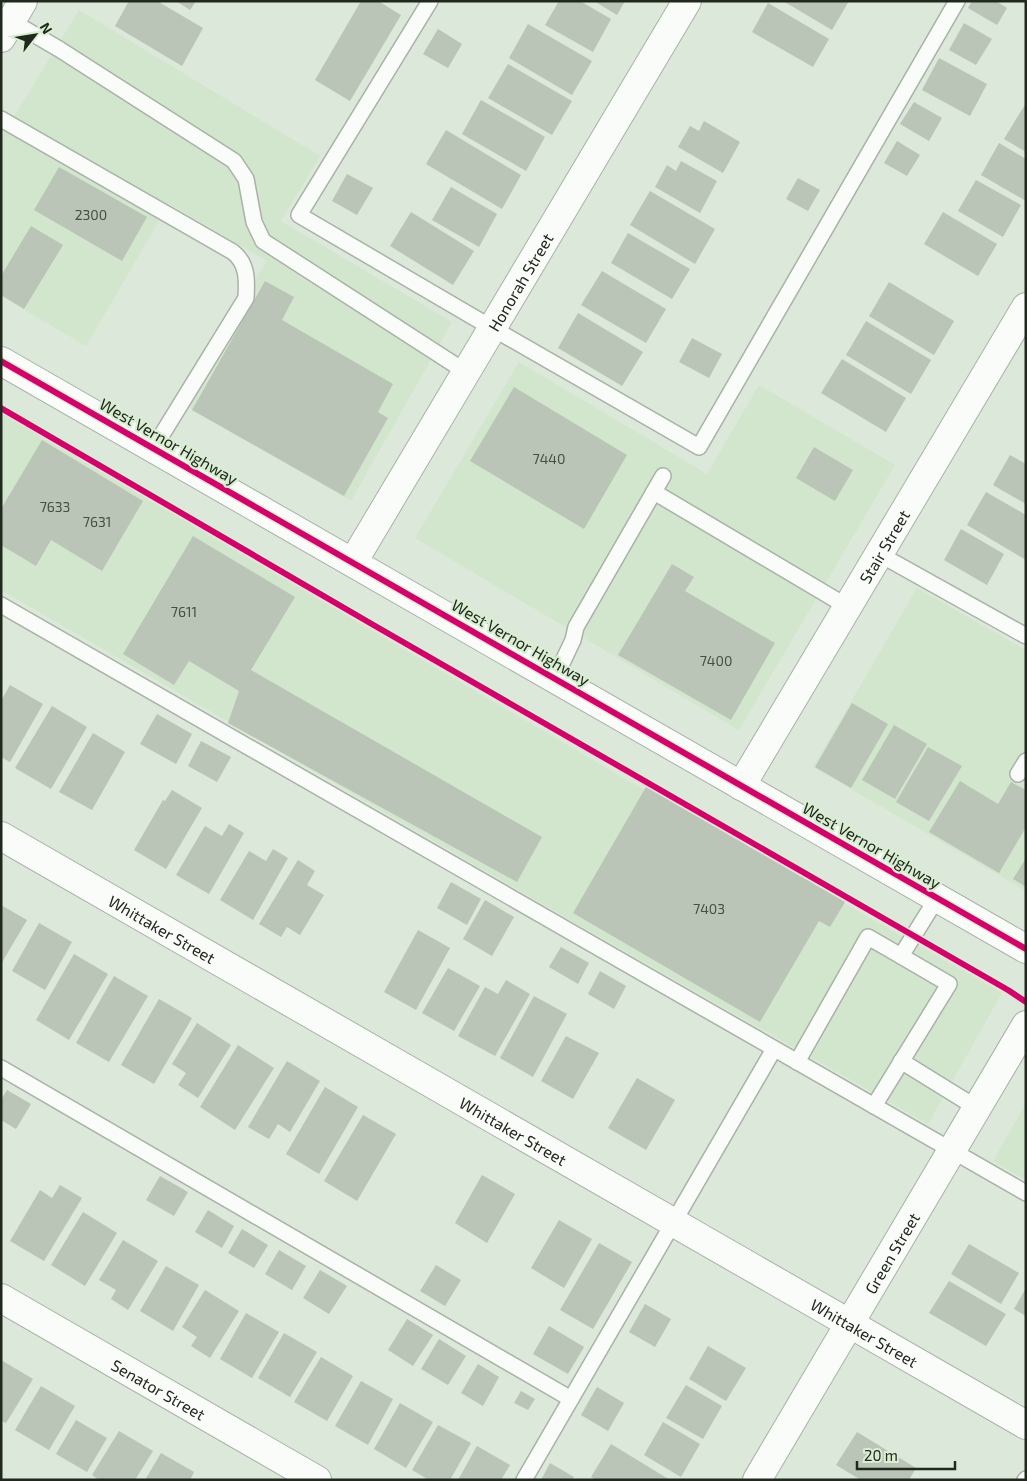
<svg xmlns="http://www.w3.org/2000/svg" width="1027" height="1481" font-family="'Exo 2',sans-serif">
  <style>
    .built { fill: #d2e6cd }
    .building { fill: #bac4b7 }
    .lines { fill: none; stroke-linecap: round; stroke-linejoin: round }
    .service-casing { stroke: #a9b2a7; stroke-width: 18 }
    .minor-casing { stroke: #a9b2a7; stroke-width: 30 }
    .tertiary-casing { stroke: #a9b2a7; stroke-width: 30 }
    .service { stroke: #fafcf9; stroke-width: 15 }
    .minor { stroke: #fafcf9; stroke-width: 28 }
    .tertiary { stroke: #fafcf9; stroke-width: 28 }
    .cycleway-casing { stroke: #d9eed3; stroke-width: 9 }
    .cycleway { stroke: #d6006c; stroke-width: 6 }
    .labels { text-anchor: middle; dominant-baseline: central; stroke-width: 4.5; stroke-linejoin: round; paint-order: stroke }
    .number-label { font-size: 14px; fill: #474f44 }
    .street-label { font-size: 16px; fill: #21281e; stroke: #d9eed3 }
  </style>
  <rect width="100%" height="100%" fill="#dce8d9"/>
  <g class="built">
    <polygon points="79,10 320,156 281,221 452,322 351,501 177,400 267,261 169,204 86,346 1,296 1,138"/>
    <polygon points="519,362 707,474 759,385 895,465 739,730 415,538"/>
    <polygon points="1,413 632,783 1002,993 928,1124 558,913 1,590"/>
    <polygon points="917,588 1026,650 1026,891 813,767"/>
    <polygon points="1026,1103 1026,1180 993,1161"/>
  </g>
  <g class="building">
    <polygon points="129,1 157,1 203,28 182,66 115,26"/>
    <polygon points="176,1 196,1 190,10"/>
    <polygon points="361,1 378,1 401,15 350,101 315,80"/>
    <polygon points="559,1 580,1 611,19 593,52 545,25"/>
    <polygon points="594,1 625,1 617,15"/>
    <polygon points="783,1 849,1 832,30"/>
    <polygon points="972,1 996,1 1007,8 997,25 968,8"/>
    <polygon points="768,3 829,39 813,67 752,32"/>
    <polygon points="964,23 992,39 976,65 949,50"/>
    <polygon points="528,24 592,61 572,95 509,58"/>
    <polygon points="438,29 462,44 448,68 423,54"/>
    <polygon points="939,58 987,84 970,116 922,90"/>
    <polygon points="508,64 572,101 552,135 488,98"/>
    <polygon points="481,100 545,137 526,171 462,134"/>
    <polygon points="914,102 942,118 929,141 900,124"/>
    <polygon points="1026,103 1026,152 1004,139"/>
    <polygon points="704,121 740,142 723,173 678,147 690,126 699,131"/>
    <polygon points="446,130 521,175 502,209 426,164"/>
    <polygon points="897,141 920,155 907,176 884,163"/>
    <polygon points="999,143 1026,159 1026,201 981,175"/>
    <polygon points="681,161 717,181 700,213 655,187 667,165 676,171"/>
    <polygon points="59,167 147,217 122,261 34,210"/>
    <polygon points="347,174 373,188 357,215 332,201"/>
    <polygon points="798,178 820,190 808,211 786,199"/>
    <polygon points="976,180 1021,205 1003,237 958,211"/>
    <polygon points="451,187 497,214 479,247 432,220"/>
    <polygon points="650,191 715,229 695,264 630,225"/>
    <polygon points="411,212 474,251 453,285 390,246"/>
    <polygon points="943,212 997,244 978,276 924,244"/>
    <polygon points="31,226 63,245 24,309 1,295 1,276"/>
    <polygon points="628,233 690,269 672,299 611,263"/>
    <polygon points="602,271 666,309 646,343 581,305"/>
    <polygon points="265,281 294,297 282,320 393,384 378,412 388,418 344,496 192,410"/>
    <polygon points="889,282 954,321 934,355 869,316"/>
    <polygon points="578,313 643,352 622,386 558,348"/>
    <polygon points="866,321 931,360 911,394 846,355"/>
    <polygon points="692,338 722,354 709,378 679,362"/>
    <polygon points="842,359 906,398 886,432 821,393"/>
    <polygon points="514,387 627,455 584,529 470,461"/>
    <polygon points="42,440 143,501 102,571 51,540 36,566 1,545 1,509"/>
    <polygon points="814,447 853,470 835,501 796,478"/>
    <polygon points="1010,455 1026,464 1026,504 993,485"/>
    <polygon points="986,492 1026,515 1026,560 967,525"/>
    <polygon points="961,529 1004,554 987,585 944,560"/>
    <polygon points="193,536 295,597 251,670 542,837 517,882 228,723 239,691 189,661 174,685 123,654"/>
    <polygon points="672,564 694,577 685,591 775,643 731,720 618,655"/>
    <polygon points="10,685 43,704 10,762 1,757 1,701"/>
    <polygon points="852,703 888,724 851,788 815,767"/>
    <polygon points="52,706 87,727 51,789 15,768"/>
    <polygon points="157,714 192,734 176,764 140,744"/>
    <polygon points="894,725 927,744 895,799 862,780"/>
    <polygon points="93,733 125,752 92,810 59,792"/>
    <polygon points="201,741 231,757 217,782 188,766"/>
    <polygon points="928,747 962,766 929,821 896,802"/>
    <polygon points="960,781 998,804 1011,782 1026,790 1026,827 999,873 929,832"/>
    <polygon points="646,787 845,902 830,927 819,921 760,1022 573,913"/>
    <polygon points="172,790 202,808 166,869 134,850 163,800 165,801"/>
    <polygon points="229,824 244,833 209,894 176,875 205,826 222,836"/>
    <polygon points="273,849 288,858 253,920 220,900 249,851 266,861"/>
    <polygon points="1026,858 1026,887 1013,879"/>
    <polygon points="298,860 315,871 307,885 324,895 300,935 287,927 281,937 259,924"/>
    <polygon points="451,882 481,899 467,925 437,908"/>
    <polygon points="485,900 514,917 492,956 463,939"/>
    <polygon points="1,905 27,920 1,964"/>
    <polygon points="39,923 72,942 45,990 12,971"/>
    <polygon points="418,930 450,948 416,1010 384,992"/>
    <polygon points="561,947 589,963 578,984 549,967"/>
    <polygon points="74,954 108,974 69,1040 36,1020"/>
    <polygon points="448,968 480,986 454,1031 422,1013"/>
    <polygon points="600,971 626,986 614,1009 588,994"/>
    <polygon points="114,976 148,996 109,1062 76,1043"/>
    <polygon points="506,980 530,994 495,1056 458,1036 485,987 498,994"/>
    <polygon points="534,996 567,1014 533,1077 500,1058"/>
    <polygon points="159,999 192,1018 154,1084 121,1065"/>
    <polygon points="197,1023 231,1045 198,1098 178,1085 186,1073 172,1064"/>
    <polygon points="566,1036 599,1053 573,1099 541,1081"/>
    <polygon points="238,1045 274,1068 235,1130 200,1107"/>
    <polygon points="287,1061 320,1081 290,1132 278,1124 269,1139 248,1127"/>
    <polygon points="637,1078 675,1100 646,1150 608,1128"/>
    <polygon points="325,1087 358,1107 319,1174 286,1154"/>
    <polygon points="7,1090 31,1104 16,1129 1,1120 1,1100"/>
    <polygon points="363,1115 396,1134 357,1201 324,1181"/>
    <polygon points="482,1175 515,1194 487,1243 455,1223"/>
    <polygon points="160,1176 188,1192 174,1216 146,1200"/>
    <polygon points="60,1185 82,1198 44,1261 10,1241 40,1190 52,1198"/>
    <polygon points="208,1210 234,1226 222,1248 195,1232"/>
    <polygon points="83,1212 117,1233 85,1286 51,1265"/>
    <polygon points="559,1220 592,1239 564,1288 531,1268"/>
    <polygon points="242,1229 268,1245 254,1268 228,1253"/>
    <polygon points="123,1240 158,1261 128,1310 111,1299 116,1290 99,1280"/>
    <polygon points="599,1243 632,1262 593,1329 560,1310"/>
    <polygon points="969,1244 1019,1273 1001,1304 951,1274"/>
    <polygon points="279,1250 306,1266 292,1290 265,1274"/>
    <polygon points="436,1265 461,1280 445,1306 420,1291"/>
    <polygon points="166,1266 199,1285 173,1331 140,1311"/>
    <polygon points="320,1270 347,1286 329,1314 303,1298"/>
    <polygon points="949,1281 1006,1314 986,1346 929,1313"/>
    <polygon points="1026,1288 1026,1316 1014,1309"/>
    <polygon points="205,1290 239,1311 210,1358 191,1346 197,1337 182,1327"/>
    <polygon points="645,1304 671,1319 655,1347 629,1332"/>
    <polygon points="246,1313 279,1332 252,1378 220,1359"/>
    <polygon points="407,1319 433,1335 413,1366 388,1350"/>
    <polygon points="549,1326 584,1347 568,1374 533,1354"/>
    <polygon points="284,1333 317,1352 290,1397 258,1378"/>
    <polygon points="439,1339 466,1356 448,1385 421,1369"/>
    <polygon points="708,1346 746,1368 726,1401 689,1379"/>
    <polygon points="321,1357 353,1376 327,1421 294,1402"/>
    <polygon points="1,1360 33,1379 6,1423 1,1421"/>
    <polygon points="478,1364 499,1377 483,1406 461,1393"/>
    <polygon points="361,1381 393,1399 368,1445 335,1426"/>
    <polygon points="686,1385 722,1406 703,1439 666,1418"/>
    <polygon points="41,1386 75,1406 49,1450 15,1430"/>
    <polygon points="597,1387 624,1403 608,1431 581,1415"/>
    <polygon points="521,1391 535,1399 528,1410 514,1403"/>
    <polygon points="400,1403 433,1422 406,1468 374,1449"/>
    <polygon points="76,1420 107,1438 87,1472 56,1454"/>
    <polygon points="663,1422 700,1444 681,1477 644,1455"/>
    <polygon points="438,1425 471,1443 450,1480 429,1480 412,1470"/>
    <polygon points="119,1431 153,1451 135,1480 99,1480 92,1475"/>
    <polygon points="857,1432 916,1468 909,1480 861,1480 836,1465"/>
    <polygon points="611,1444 670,1480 596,1480 591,1477"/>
    <polygon points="477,1446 510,1465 501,1480 458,1480"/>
    <polygon points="161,1453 194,1472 190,1480 145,1480"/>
    <polygon points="550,1463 574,1477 572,1480 541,1480"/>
  </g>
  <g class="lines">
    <defs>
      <g id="service">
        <polyline points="430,1 299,215 492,328 699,447 957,1"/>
        <polyline points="11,21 59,49 234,161 246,179 254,222 263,241 466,372"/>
        <path d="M1,119L233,252C248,264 247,281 246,298L153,449"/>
        <polyline points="654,492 848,607"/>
        <polyline points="879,554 1026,636"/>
        <polyline points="1,605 1026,1193"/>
        <polyline points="555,678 573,640 576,627 663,476"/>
        <polyline points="1018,774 1026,761"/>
        <polyline points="901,1061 977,1108"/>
        <polyline points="797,1062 868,937 901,956"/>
        <polyline points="1,1068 571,1399"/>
        <polyline points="874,1106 949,984 901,956 937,898"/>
        <polyline points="524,1480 774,1049"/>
        <polyline points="1025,1480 1026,1479"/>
      </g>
      <g id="minor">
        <path id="s1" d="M353,562L687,1"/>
        <path id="s2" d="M741,786L1026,307"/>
        <path id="s3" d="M1,836L1026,1425"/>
        <path id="s4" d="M1,1298L317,1480"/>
        <path id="s5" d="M757,1480L1026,1025"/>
      </g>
      <g id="tertiary">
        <polyline points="1,38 23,1"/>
        <polyline points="1,361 1026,949"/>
      </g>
    </defs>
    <use href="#service" class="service-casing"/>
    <use href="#minor" class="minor-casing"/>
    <use href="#tertiary" class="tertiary-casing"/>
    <use href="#service" class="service"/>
    <use href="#minor" class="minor"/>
    <use href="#tertiary" class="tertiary"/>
    <defs>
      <g id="cycleway">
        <polyline points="1,361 1026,949"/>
        <polyline points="1,408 370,623 1008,990 1026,1002"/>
      </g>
    </defs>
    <use href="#cycleway" class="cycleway-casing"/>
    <use href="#cycleway" class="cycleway"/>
  </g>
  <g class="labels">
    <g class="number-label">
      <text x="91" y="214">2300</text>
      <text x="549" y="458">7440</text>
      <text x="55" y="506">7633</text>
      <text x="97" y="521">7631</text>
      <text x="184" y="611">7611</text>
      <text x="716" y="660">7400</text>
      <text x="709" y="908">7403</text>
    </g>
    <g class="street-label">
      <text stroke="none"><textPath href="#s1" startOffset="326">Honorah Street</textPath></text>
      <text transform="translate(169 441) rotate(30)">West Vernor Highway</text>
      <text stroke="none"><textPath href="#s2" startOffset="279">Stair Street</textPath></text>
      <text transform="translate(521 642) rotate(30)">West Vernor Highway</text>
      <text transform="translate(872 845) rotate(30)">West Vernor Highway</text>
      <text stroke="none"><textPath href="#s3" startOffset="186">Whittaker Street</textPath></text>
      <text stroke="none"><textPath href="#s3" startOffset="591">Whittaker Street</textPath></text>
      <text stroke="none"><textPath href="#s5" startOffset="264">Green Street</textPath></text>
      <text stroke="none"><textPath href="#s3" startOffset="996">Whittaker Street</textPath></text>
      <text stroke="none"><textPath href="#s4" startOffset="182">Senator Street</textPath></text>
    </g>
  </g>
  <rect width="1027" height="1481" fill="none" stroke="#21281e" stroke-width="5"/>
  <g transform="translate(35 35) rotate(59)" stroke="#d9eed3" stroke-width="4" paint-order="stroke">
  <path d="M0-4L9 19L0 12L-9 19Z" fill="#21281e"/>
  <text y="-8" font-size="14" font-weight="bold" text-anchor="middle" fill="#21281e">N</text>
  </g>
  <path d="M857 1461v8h98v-8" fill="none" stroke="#21281e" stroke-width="2.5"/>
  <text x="864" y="1461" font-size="15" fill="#21281e" stroke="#d9eed3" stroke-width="4" paint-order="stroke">20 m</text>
</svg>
